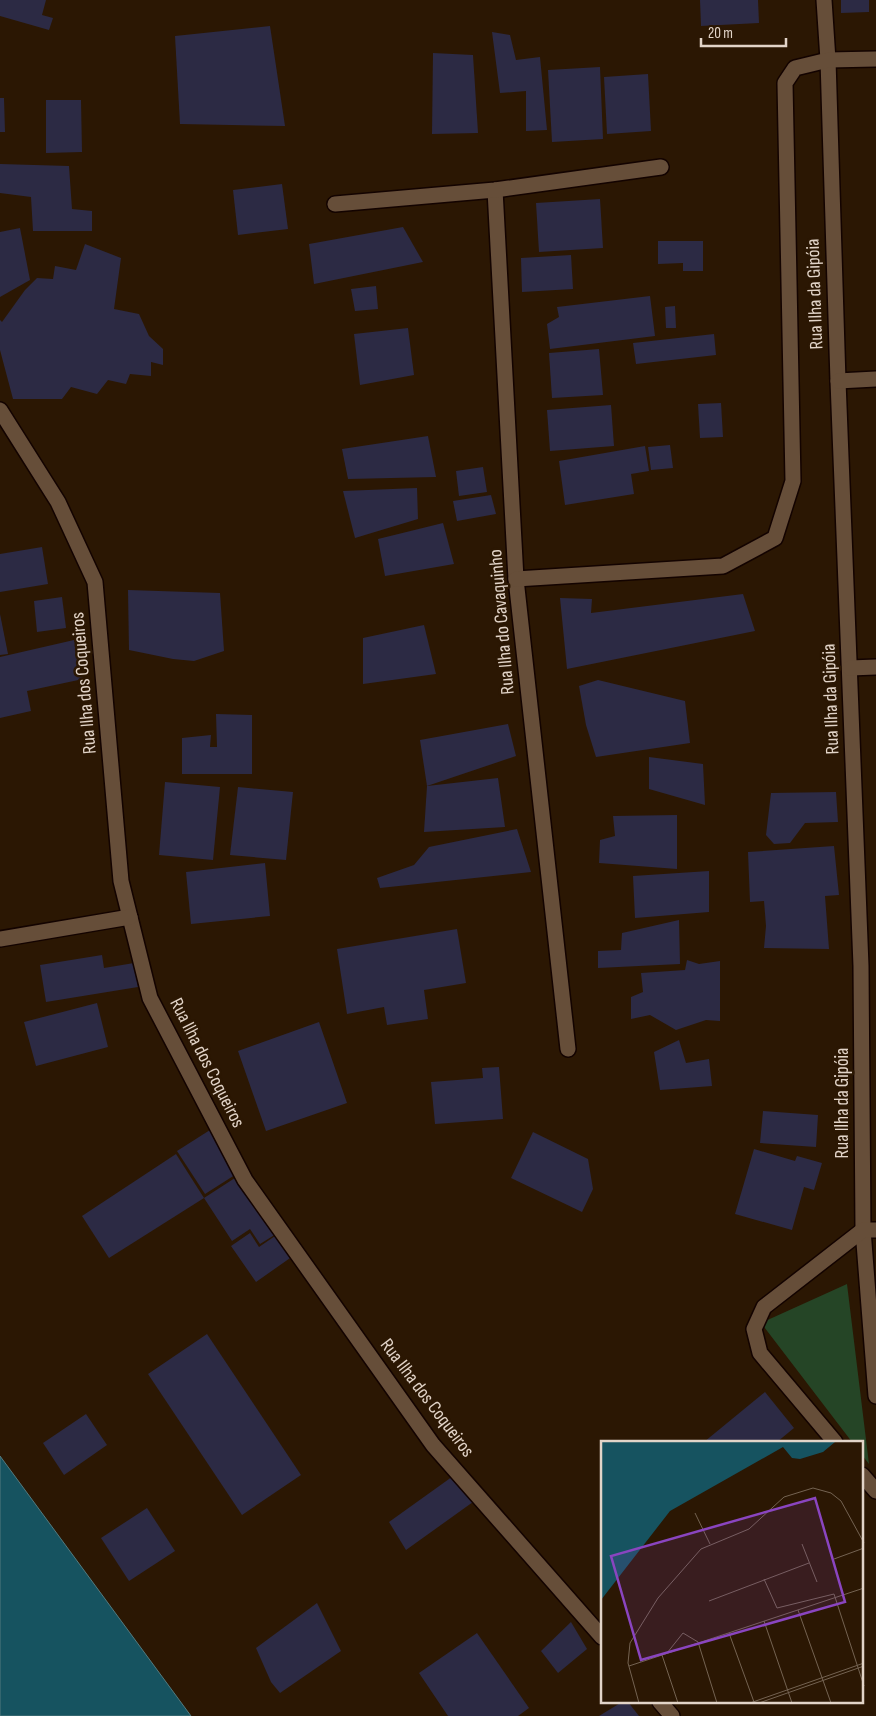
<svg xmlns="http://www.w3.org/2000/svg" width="876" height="1716" font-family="'Sofia Sans Condensed',sans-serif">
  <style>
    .green { fill: #254526 }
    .water { fill: #165360; stroke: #537a7f }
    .building { fill: #2c2a44 }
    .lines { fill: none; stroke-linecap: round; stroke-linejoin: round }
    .minor-casing { stroke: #130300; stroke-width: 18 }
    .minor { stroke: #664e39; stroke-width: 15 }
    .labels { text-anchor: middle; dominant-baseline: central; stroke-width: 5; stroke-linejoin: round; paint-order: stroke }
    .street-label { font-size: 19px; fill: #e2d4c8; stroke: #2b1703 }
    .inset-road { fill: none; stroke: #746352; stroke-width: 1 }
    .view { fill: #8a45c0; fill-opacity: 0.15; stroke: #8a45c0; stroke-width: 2.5 }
    .inset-edge { fill: none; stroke: #e2d4c8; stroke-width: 2.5 }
  </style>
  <rect width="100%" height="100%" fill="#2b1703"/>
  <polygon class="green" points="847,1284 869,1464 862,1455 862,1442 852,1442 761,1323"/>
  <polygon class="water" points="0,1456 191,1716 0,1716"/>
  <g class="building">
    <polygon points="0,0 46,0 42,15 53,18 49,30 0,16"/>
    <polygon points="700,0 758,0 759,23 701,26"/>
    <polygon points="841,0 869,0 869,12 841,13"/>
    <polygon points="270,26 285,126 180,124 175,36"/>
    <polygon points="492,32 510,35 516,60 540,57 547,130 526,131 526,91 500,93"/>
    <polygon points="433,53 473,55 478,133 432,134"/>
    <polygon points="600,67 603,139 552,142 548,70"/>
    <polygon points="648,74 651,131 607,134 604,77"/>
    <polygon points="0,98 4,98 5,132 0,132"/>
    <polygon points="46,100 81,100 82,152 46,153"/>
    <polygon points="0,164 69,166 72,209 92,211 92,231 33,231 31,197 0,193"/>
    <polygon points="282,184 288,229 238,235 233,190"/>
    <polygon points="600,199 603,248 539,252 536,203"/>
    <polygon points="403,227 423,262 314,284 309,244"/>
    <polygon points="20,228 30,280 0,297 0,232"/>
    <polygon points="658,241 703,241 703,271 683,271 683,263 658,264"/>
    <polygon points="85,244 121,258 114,309 139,314 149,336 163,349 163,365 151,362 151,376 130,374 126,384 108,380 97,394 71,387 62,399 13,399 0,350 0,320 2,322 25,290 37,278 53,279 55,266 76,270"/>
    <polygon points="571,255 573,289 522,292 521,258"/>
    <polygon points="376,286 378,309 355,311 351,289"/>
    <polygon points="650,296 655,336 550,349 547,324 559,317 557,307"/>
    <polygon points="675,306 676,328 666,328 665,307"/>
    <polygon points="408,328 414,375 360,385 354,334"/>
    <polygon points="714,334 716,355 636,364 633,343"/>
    <polygon points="599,349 603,395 552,398 549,353"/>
    <polygon points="721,403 723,437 700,438 698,404"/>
    <polygon points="611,405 614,446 550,451 547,410"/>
    <polygon points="428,436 436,477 348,479 342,449"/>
    <polygon points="670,445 673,468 651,470 648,447"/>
    <polygon points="645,446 649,471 631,474 634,494 565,505 559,461"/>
    <polygon points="483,467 487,492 459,496 456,471"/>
    <polygon points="417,488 418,519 355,538 343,491"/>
    <polygon points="491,495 496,514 457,521 453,501"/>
    <polygon points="443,523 454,564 385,576 378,539"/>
    <polygon points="42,547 48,584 0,592 0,554"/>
    <polygon points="128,590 220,593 224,651 194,661 173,659 129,650"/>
    <polygon points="743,594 755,631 567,669 560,598 592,599 591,613"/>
    <polygon points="62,597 66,628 37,632 34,601"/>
    <polygon points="0,614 8,654 0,655"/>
    <polygon points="424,625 436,674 363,684 363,638"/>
    <polygon points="74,640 83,679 27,691 31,711 0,718 0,657"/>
    <polygon points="598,680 685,701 690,743 596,757 586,725 579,686"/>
    <polygon points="216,714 252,715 252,774 182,774 182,738 211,735 210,747 217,747"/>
    <polygon points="508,724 516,756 427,786 420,740"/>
    <polygon points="649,757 703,764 705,805 649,789"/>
    <polygon points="498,778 505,827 424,832 427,786"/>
    <polygon points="165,782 220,787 213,860 159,855"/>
    <polygon points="238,787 293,792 286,860 230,855"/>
    <polygon points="836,792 838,822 805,823 790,843 774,844 766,835 771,793"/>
    <polygon points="677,815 677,869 599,863 600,840 615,836 613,816"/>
    <polygon points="517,829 531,872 380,888 377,878 414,865 429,847"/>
    <polygon points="834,846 839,895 825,896 829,949 764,948 766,926 764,901 750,902 748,852"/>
    <polygon points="265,863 270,916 191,924 186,872"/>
    <polygon points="709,871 709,912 635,918 633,876"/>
    <polygon points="679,920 680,964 598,968 598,951 621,950 622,933"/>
    <polygon points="457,929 466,983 424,990 428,1019 387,1025 384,1007 347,1014 337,949"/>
    <polygon points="102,955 104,968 134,963 138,987 46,1002 40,965"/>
    <polygon points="687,960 699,964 720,961 720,1021 706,1020 676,1030 650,1015 631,1019 631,997 643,992 641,973 685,970"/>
    <polygon points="97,1003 108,1047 36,1066 24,1022"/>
    <polygon points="319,1022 347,1103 266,1131 238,1051"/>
    <polygon points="679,1040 686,1063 709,1059 712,1086 660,1090 654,1052"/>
    <polygon points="499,1067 503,1119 435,1124 431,1082 483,1078 482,1068"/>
    <polygon points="763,1111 818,1115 816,1147 760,1143"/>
    <polygon points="210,1130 238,1173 205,1194 177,1151"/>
    <polygon points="533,1132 588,1159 593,1189 582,1212 511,1178"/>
    <polygon points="754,1149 795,1161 797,1156 822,1163 814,1190 804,1187 792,1230 735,1214"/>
    <polygon points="176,1154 204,1198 109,1258 82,1216"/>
    <polygon points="238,1176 276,1234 260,1244 250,1229 232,1241 204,1198"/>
    <polygon points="250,1233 259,1247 278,1234 293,1256 256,1282 231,1246"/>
    <polygon points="207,1334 301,1475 242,1515 148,1374"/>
    <polygon points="765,1392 794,1428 777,1442 704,1442"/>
    <polygon points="86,1414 107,1445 64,1475 43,1443"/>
    <polygon points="456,1474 473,1502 406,1550 389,1522"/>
    <polygon points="147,1508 175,1551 129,1581 101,1538"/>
    <polygon points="317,1603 341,1651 280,1693 271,1682 256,1648"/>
    <polygon points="571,1622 587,1649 558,1673 541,1651"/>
    <polygon points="477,1633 529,1708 518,1716 448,1716 419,1673"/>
    <polygon points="622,1702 628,1702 639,1716 599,1716"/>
  </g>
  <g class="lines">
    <defs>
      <g id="minor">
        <polyline points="824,0 828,60 838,381 861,966 863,1230 876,1396"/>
        <polyline points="495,190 516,579 568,1049"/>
        <polyline points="335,204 495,190 661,167"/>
        <polyline points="838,381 876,379"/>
        <polyline points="0,410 58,502 95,582 121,881 150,998 245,1180 433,1445 602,1637"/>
        <polyline points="516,579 723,566 775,538 793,481 785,83 795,68 828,60 876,59"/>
        <polyline points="850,668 876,667"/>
        <polyline points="0,939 130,917"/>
        <polyline points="835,1442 760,1353 754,1329 764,1307 863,1230 876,1230"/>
        <polyline points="862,1475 876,1491"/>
        <polyline points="660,1702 672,1716"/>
      </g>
    </defs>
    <use href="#minor" class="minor-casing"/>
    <use href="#minor" class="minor"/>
  </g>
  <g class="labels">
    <g class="street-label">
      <text transform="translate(815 294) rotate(-92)">Rua Ilha da Gipóia</text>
      <text transform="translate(502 622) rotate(-95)">Rua Ilha do Cavaquinho</text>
      <text transform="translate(84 683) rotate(-95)">Rua Ilha dos Coqueiros</text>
      <text transform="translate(831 699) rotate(-92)">Rua Ilha da Gipóia</text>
      <text transform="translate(207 1063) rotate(63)">Rua Ilha dos Coqueiros</text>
      <text transform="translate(842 1103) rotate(-90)">Rua Ilha da Gipóia</text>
      <text transform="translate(427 1398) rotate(53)">Rua Ilha dos Coqueiros</text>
    </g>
  </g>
  <g transform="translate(601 1441)">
    <rect width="262" height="262" fill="#2b1703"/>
    <path d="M0,1H234L222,11L199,18L191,17L182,6L69,70L0,159Z" fill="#165360"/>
    <path class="inset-road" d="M94,72L109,103M201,103L216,141M233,118L263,107M163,138L176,167L233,153L263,245M108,160L208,122M197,169L230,262M163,180L191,262M128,192L153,261M66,212L82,192L97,201L116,262M61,214L77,262M28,225L263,147M38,262L27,222L29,202L57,157L100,108L148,88L183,56L212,47L230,52L240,60L263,102M149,262L263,222M158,262L263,225"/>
    <path class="view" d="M214,57L244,161L40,219L10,115Z"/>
    <rect width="262" height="262" class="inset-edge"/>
  </g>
  <path d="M701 38v8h85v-8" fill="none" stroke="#e2d4c8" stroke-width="2.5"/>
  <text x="708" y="38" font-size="15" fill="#e2d4c8" stroke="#2b1703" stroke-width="4" paint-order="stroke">20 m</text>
</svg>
